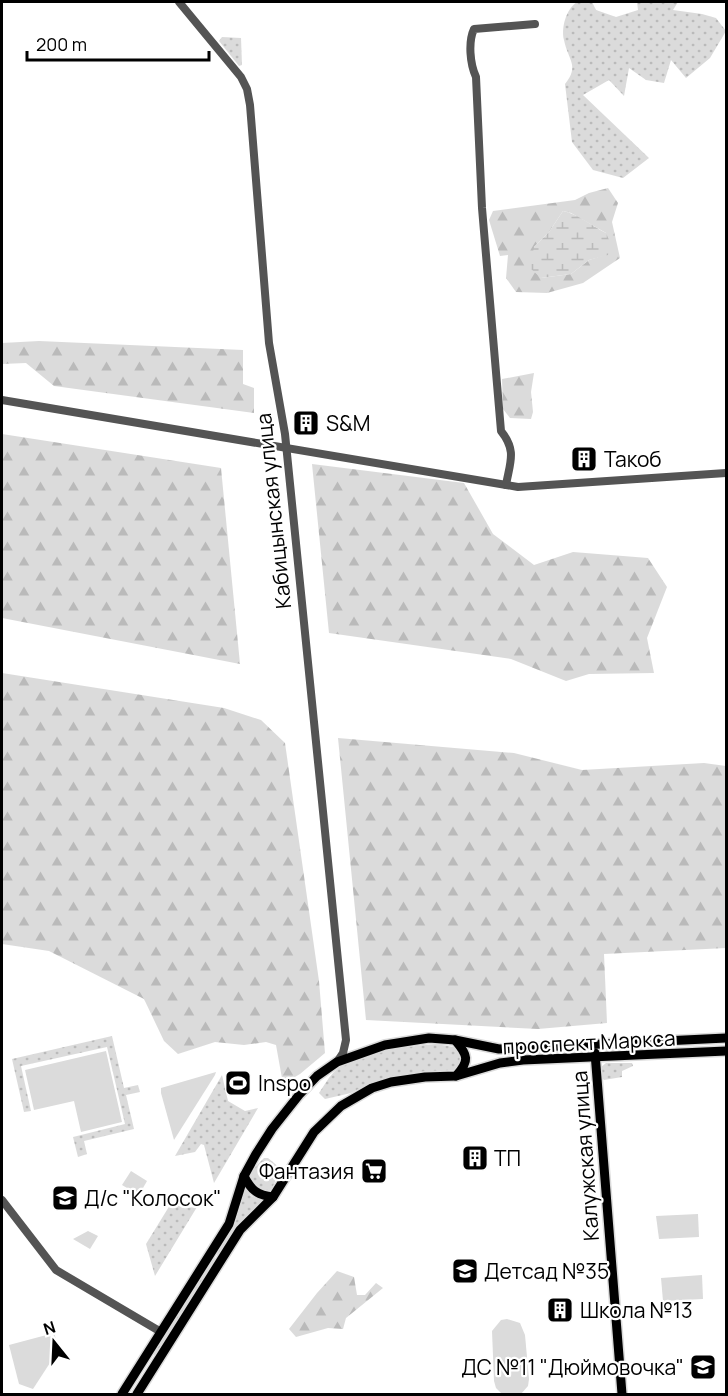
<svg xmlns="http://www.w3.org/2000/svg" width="728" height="1396" font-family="Manrope,sans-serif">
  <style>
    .grass { fill: url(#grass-dots) }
    .forest { fill: url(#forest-firs); fill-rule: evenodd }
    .wetland { fill: url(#wetland-marsh) }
    .park { fill: #dbdbdb }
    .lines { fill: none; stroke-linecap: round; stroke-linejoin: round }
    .major-casing { stroke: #dbdbdb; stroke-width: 12 }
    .minor { stroke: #545454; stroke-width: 8 }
    .major { stroke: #000; stroke-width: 9 }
    .labels { text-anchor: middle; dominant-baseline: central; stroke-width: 4.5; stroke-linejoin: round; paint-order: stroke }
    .poi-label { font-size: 21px; fill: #000; stroke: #fff; text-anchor: start }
    .street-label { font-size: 21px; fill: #000; stroke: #fff }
  </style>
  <defs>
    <pattern id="grass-dots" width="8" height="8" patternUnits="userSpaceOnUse" patternTransform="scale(1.5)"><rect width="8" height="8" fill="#dbdbdb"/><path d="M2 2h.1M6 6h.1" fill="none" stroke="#bababa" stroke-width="1.8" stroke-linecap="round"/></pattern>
    <pattern id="forest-firs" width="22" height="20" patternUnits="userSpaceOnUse" patternTransform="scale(1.5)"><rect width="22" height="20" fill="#dbdbdb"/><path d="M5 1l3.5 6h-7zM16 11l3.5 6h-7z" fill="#bababa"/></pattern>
    <pattern id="wetland-marsh" width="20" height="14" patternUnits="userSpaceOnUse" patternTransform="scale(1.5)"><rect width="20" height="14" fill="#dbdbdb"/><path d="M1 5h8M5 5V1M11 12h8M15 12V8" fill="none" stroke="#bababa"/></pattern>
  </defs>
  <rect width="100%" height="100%" fill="#fff"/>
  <g class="grass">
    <path d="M577,2H592L596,10L616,17L638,10L637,2H678L673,10L702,14L716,18L726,31L710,58L686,78L671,60L664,83L646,80L629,68L624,96L609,80L583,95L649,158L623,178L593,170L572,142L565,84C580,66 568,60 564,40C561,28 566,9 577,2Z"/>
    <polygon points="222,37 241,38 242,65 239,66 219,41"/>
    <polygon points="112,1036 124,1088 138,1085 140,1092 126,1095 134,1129 84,1141 87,1154 78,1157 73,1137 125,1124 107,1047 21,1066 31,1111 24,1112 12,1059"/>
    <path d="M436,1044L454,1047C460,1055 464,1063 456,1070L416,1073L392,1077L371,1083L351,1093L325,1099L319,1093C324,1086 329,1076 336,1070C354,1052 411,1046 436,1044Z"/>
    <polygon points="606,1063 632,1063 633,1066 622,1071 622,1077 604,1080 601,1077 601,1067"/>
    <polygon points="222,1075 228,1101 245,1111 258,1108 214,1183 204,1145 201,1144 195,1152 175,1156"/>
    <path d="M264,1158H268L280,1168C275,1177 277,1183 269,1192L257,1187L250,1176L253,1169Z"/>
    <polygon points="245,1188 251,1196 263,1201 237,1226 218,1255 216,1254 234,1224"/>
    <polygon points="175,1204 183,1208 197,1207 155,1276 146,1244 170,1205"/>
    <polygon points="214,1258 216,1259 155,1355 153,1354"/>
  </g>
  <g class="forest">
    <path d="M608,188L618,203L612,222L620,258L583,283L547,293L516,292L506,278L508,255L500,256L489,220L493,211L575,200L589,193ZM563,211L571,213L606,233L608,254L589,260L571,274L541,278L534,247L549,232Z"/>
    <polygon points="39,341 243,350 243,384 254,388 254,413 54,386 26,363 2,364 2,343"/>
    <polygon points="534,373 531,392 533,412 531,419 510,418 503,409 502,379"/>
    <polygon points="2,434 221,468 240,664 2,618"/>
    <polygon points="312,464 464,483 493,534 534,565 573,552 648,558 667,587 647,638 654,673 589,674 566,681 511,659 329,633"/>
    <polygon points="2,673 224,708 261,720 285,743 319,981 325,1053 300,1074 283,1084 276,1045 266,1042 244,1045 215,1042 178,1054 164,1041 144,999 49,951 2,944"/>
    <polygon points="338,738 514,753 582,770 704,763 726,766 726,948 604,954 607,1023 538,1029 366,1020"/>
    <polygon points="337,1271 354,1277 357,1295 365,1295 376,1283 383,1288 346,1318 343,1329 328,1328 296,1337 289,1329 317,1293"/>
  </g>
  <path class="wetland" d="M563,211C578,214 592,226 606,233L612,247L608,255L589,260L571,274L541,278L530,268L534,247L549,232Z"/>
  <g class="park">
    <polygon points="106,1051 122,1122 81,1132 74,1101 34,1110 25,1070"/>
    <polygon points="216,1072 215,1075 174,1140 161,1093 161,1088"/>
    <polygon points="131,1171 147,1181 139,1195 122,1185"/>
    <polygon points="698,1214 699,1237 659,1239 656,1216"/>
    <polygon points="88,1231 98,1236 90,1249 73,1239"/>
    <polygon points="702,1275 703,1299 663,1301 661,1278"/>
    <polygon points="507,1319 520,1323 525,1335 529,1379 528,1386 521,1394 502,1394 496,1388 494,1381 492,1331 501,1320"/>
    <polygon points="54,1333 59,1349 33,1389 19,1384 9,1345"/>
  </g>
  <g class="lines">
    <defs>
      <g id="major">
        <path d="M455,1040C468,1055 470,1061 456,1076"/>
        <polyline points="595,1053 622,1394"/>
        <path d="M244,1176C251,1190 257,1195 273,1197"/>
        <polyline points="122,1394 229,1224 244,1176 256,1154 272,1129 299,1095 317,1076 337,1062 385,1045 429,1038 455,1040 499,1049 726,1038"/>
        <polyline points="137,1394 240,1230 273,1197 314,1132 341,1106 372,1088 391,1082 425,1077 456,1076 500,1063 523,1060 726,1051"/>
      </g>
    </defs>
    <use href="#major" class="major-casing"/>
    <g class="minor">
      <polyline points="179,2 241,77 247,89 250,105 269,343 285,434 346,1040 343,1053 337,1062"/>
      <polyline points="2,400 518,487 726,473"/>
      <path d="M506,485C510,462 517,451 501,431L482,208L476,77C470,64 468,42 474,29L535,24"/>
      <polyline points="2,1200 56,1270 161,1332"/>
    </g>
    <use href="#major" class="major"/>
  </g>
  <defs>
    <symbol id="building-square" viewBox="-11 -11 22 22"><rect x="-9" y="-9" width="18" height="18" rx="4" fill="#000" stroke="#fff"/><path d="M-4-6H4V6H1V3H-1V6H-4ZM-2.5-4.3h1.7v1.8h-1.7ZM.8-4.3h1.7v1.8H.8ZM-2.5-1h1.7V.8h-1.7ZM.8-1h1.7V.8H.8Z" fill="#fff"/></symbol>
    <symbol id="stadium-square" viewBox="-11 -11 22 22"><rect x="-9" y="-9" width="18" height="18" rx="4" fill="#000" stroke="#fff"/><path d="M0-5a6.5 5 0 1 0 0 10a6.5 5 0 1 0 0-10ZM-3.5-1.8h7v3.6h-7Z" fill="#fff"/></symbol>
    <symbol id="supermarket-square" viewBox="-11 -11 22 22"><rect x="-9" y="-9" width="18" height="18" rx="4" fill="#000" stroke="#fff"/><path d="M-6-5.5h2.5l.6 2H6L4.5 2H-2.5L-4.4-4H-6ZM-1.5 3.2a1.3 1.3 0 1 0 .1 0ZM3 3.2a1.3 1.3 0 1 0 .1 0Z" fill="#fff"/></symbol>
    <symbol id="school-square" viewBox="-11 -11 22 22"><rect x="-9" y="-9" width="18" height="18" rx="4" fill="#000" stroke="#fff"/><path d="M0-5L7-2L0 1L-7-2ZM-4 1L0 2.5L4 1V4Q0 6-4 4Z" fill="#fff"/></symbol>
  </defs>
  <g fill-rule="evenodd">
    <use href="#building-square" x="291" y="408" width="30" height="30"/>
    <use href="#building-square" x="569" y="444" width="30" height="30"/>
    <use href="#stadium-square" x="223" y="1068" width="30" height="30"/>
    <use href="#building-square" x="460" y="1143" width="30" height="30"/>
    <use href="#supermarket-square" x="359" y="1156" width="30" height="30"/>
    <use href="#school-square" x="50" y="1183" width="30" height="30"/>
    <use href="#school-square" x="450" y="1256" width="30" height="30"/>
    <use href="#building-square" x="545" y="1295" width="30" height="30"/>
    <use href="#school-square" x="688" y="1352" width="30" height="30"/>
  </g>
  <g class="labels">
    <g class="poi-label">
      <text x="326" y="423">S&amp;M</text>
      <text x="604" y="459">Такоб</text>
      <text x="258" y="1083">Inspo</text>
      <text x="494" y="1158">ТП</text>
      <text x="354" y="1171" text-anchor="end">Фантазия</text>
      <text x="84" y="1198">Д/с "Колосок"</text>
      <text x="484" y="1271">Детсад №35</text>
      <text x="580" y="1310">Школа №13</text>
      <text x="684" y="1367" text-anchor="end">ДС №11 "Дюймовочка"</text>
    </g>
    <g class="street-label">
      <text transform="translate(273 511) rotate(-96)">Кабицынская улица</text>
      <text transform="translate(589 1042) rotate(-3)">проспект Маркса</text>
      <text transform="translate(585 1156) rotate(-94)">Калужская улица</text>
    </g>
  </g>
  <rect width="728" height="1396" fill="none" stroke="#000000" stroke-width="6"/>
  <g transform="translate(54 1342) rotate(342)" stroke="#ffffff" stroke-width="4.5" paint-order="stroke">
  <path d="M0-4.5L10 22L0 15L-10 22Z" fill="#000000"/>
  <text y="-9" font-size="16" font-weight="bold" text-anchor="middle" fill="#000000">N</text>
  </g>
  <path d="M27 51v9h182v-9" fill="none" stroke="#000000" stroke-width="3"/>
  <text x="36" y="51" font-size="18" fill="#000000" stroke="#ffffff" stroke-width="4.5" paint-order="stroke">200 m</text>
</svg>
